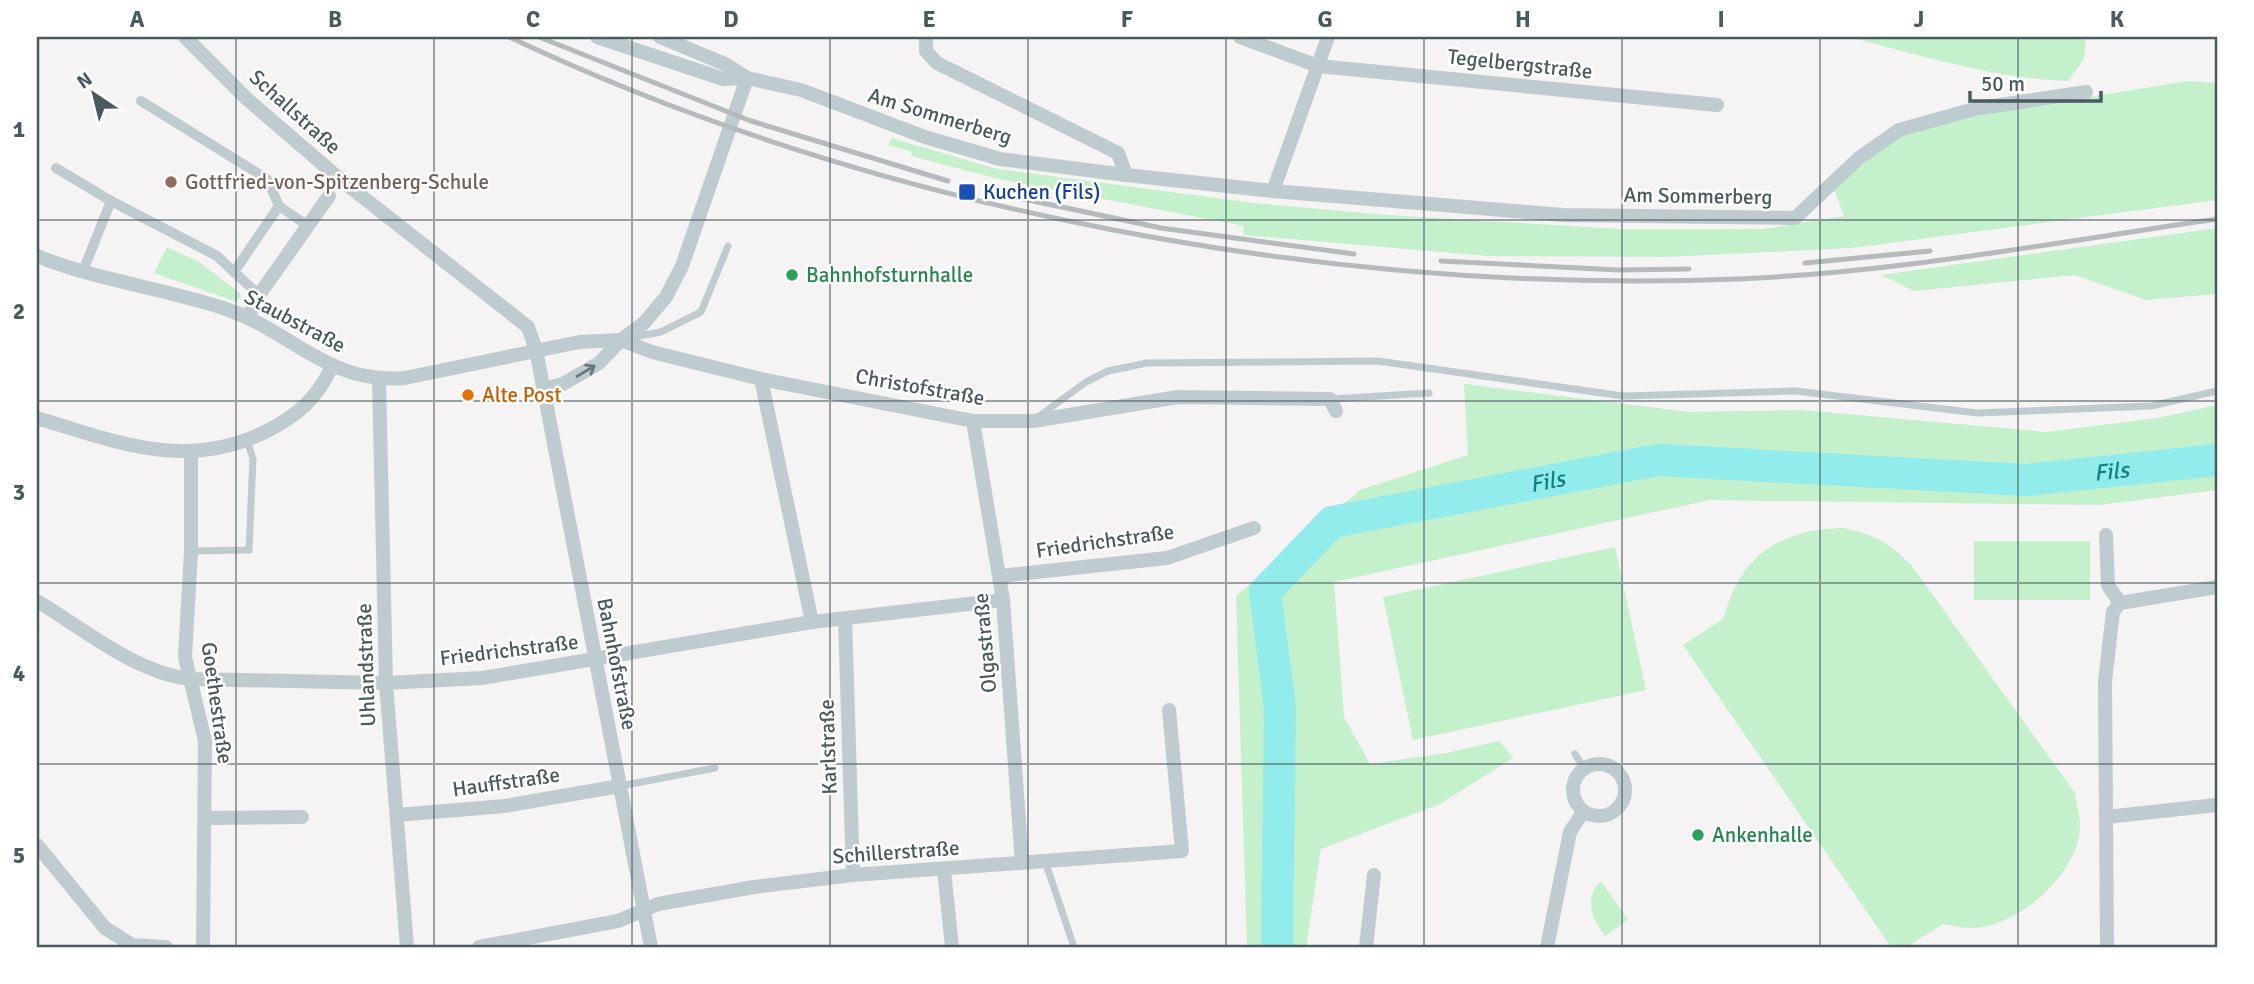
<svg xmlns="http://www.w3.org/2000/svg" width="2254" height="984" font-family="Signika,sans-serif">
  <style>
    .green { fill: #c4f0cc }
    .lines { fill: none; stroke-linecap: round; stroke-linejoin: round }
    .river { stroke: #92eceb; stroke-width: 32 }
    .service { stroke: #becbcf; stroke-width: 7 }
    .pedestrian { stroke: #becbcf; stroke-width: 10 }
    .minor { stroke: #becbcf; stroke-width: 14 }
    .rail { stroke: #b5babd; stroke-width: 5 }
    .oneway { stroke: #67777c }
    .grid { fill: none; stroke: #4a5b60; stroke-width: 2; stroke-opacity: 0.55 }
    .education-dot { fill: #8d6e63; stroke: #fff; stroke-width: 2.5 }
    .transit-dot { fill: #1a4fb4; stroke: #fff; stroke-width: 2.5 }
    .leisure-dot { fill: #2e9e5b; stroke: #fff; stroke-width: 2.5 }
    .food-dot { fill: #e8710a; stroke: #fff; stroke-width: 2.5 }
    .labels { text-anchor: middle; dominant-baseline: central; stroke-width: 5; stroke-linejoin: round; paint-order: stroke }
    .street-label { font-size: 21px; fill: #4a5b60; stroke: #fff }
    .education-label { font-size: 21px; fill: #785e54; stroke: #fff; text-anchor: start }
    .transit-label { font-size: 21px; fill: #164399; stroke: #fff; text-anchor: start }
    .leisure-label { font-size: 21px; fill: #27864d; stroke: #fff; text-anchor: start }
    .food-label { font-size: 21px; fill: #c56008; stroke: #fff; text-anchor: start }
    .water-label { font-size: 23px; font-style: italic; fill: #108080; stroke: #fff }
    .neatline { fill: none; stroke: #4a5b60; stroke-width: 2.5 }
    .grid-label { font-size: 23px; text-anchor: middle; font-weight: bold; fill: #4a5b60 }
  </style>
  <rect width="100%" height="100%" fill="#f5f3f3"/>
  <g class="green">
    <path d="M1849,37H2086L2084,59L2068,81C1993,78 1921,56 1849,37Z"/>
    <polygon points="2187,81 2217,83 2217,200 1852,248 1667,257 1488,256 1243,235 1244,226 999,179 911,156 912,152 889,145 891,138 997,169 1254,203 1387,215 1621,229 1764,229 1844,216 1834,189 1898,135 1955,119"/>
    <polygon points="2217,228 2217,294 2146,300 2075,275 1914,291 1881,275"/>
    <polygon points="167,247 199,262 241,294 237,302 154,273"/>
    <polygon points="1464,384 1689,412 1802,410 2047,432 2158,418 2217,405 2217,490 2099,505 1710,500 1334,582 1344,717 1370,764 1446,753 1499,741 1513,758 1440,804 1321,849 1306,947 1247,947 1236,596 1360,490 1468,455"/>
    <path d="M1843,528C1874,534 1891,544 1912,566L2075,793C2076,803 2080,815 2080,825C2080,873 2017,929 1970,928C1961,928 1951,925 1943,924L1907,947H1891L1683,645L1723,619C1741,555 1778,530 1843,528Z"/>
    <rect x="1974" y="541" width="116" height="59"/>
    <polygon points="1615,547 1646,690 1413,740 1383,597"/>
    <path d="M1601,881L1628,920L1605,936C1592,919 1583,898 1601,881Z"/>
  </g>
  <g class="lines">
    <path class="river" id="s1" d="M1277,947L1280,708L1265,592L1332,522L1658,460L2026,480L2217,460"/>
    <g class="service">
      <polyline points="629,338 661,332 701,312 728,246"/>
      <polyline points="1331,399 1429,393"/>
      <polyline points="1038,417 1086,382 1108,371 1147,363 1378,361 1623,396 1796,391 1977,413 2151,406 2217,391"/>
      <polyline points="191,551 249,550 253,459 247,440"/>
      <polyline points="1575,754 1584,768"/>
      <polyline points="620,786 715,768"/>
      <polyline points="1045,861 1074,947"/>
    </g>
    <g class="pedestrian">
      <polyline points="141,101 267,179 279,206 234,272"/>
      <polyline points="56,168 111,201 217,256 259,295"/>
      <polyline points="279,206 308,226"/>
      <polyline points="83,271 111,201"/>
    </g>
    <g class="minor">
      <polyline points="185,37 246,98 341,180 528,327 536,350 651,947"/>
      <polyline points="597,37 723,79 747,78 801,90 925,137 1000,159 1126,175"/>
      <polyline points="660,37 725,64 747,78"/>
      <polyline points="926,37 926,51 937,63 1118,153 1126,175 1273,191"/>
      <polyline points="1240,37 1318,66 1717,105"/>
      <polyline points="1328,37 1273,191 1563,215 1795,218 1859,158 1899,130 1974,109 2086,92"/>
      <path d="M37,256C96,280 162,288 223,308C291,330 328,385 405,378L579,342L621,340L652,352L761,379L973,421H1033L1178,397L1330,399L1336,411"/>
      <polyline points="248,317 259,295 329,196"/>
      <polyline points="761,379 812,622"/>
      <polyline points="379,380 386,683 407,947"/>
      <polyline points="543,389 563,384 599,363 621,340 644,323 666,297 682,266 747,78"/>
      <path d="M37,418C116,442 185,471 265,432C297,416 317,399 332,366"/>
      <polyline points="973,421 1003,600 1022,863"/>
      <polyline points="191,453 191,551 185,657 205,741 203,947"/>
      <polyline points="2106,535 2108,585 2120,603"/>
      <polyline points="1000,576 1167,558 1254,528"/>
      <path d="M37,601C84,629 133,671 188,679L386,683L482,678L812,622L1003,600"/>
      <polyline points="845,618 853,875"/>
      <circle cx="1599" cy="790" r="26"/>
      <polyline points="397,815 505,806 620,786"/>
      <polyline points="2106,817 2217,805"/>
      <polyline points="207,818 302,817"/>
      <polyline points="37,845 105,928 132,945 166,947"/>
      <polyline points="944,870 952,947"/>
      <polyline points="479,947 618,921 658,904 754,887 853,875 1182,851 1169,710"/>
      <polyline points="1366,947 1374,875"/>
      <polyline points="1547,947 1570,832 1583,812"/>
      <polyline points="2107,947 2105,681 2113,612 2120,603 2217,587"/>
    </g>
    <g class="rail">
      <path d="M509,37C879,211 1331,295 1738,279C1899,272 2058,242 2217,219"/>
      <polyline points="539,37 751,121 948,181"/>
      <polyline points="995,193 1161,228 1354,254"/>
      <polyline points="1441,261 1619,270 1689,269"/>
      <polyline points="1805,263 1930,251"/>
    </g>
  </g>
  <defs><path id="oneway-shaft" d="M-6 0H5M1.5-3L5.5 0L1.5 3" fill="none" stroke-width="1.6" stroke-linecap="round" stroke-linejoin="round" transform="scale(1.75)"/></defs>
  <use class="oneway" href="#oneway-shaft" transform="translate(586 371) rotate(-31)"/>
  <path class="grid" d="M236,37V947M434,37V947M632,37V947M830,37V947M1028,37V947M1226,37V947M1424,37V947M1622,37V947M1820,37V947M2018,37V947M37,220H2217M37,401H2217M37,583H2217M37,764H2217"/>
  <circle class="education-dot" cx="171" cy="182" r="7"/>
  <rect class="transit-dot" x="958" y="183" width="18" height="18" rx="3.5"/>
  <g class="leisure-dot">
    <circle cx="792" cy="275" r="7"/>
    <circle cx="1698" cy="835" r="7"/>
  </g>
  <circle class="food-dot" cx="468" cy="395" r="7"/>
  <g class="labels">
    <g class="street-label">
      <text transform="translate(1520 64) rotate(6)">Tegelbergstraße</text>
      <text transform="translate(295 112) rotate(42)">Schallstraße</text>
      <text transform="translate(940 116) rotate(17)">Am Sommerberg</text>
      <text transform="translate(1698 196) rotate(1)">Am Sommerberg</text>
      <text transform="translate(295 321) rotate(28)">Staubstraße</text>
      <text transform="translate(920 387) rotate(10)">Christofstraße</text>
      <text transform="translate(1105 541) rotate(-8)">Friedrichstraße</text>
      <text transform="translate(985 643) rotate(-95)">Olgastraße</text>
      <text transform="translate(509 650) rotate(-7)">Friedrichstraße</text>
      <text transform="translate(617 664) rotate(79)">Bahnhofstraße</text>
      <text transform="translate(366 665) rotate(-92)">Uhlandstraße</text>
      <text transform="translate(217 703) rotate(82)">Goethestraße</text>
      <text transform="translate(828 747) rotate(-92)">Karlstraße</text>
      <text transform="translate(506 782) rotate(-8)">Hauffstraße</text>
      <text transform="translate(896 852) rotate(-4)">Schillerstraße</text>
    </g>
    <g class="education-label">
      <text x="185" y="182">Gottfried-von-Spitzenberg-Schule</text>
    </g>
    <g class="transit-label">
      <text x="983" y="192">Kuchen (Fils)</text>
    </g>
    <g class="leisure-label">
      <text x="806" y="275">Bahnhofsturnhalle</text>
      <text x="1712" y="835">Ankenhalle</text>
    </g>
    <g class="food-label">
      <text x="482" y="395">Alte Post</text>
    </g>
    <g class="water-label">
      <text stroke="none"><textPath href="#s1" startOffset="1239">Fils</textPath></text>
      <text stroke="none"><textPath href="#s1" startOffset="672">Fils</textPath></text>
    </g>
  </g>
  <rect width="2254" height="984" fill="none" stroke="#ffffff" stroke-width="77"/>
  <g transform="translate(94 94) rotate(325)" stroke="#ffffff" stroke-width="5" paint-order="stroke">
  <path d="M0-5L12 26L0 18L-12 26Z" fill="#4a5b60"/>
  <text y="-10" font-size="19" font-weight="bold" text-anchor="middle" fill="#4a5b60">N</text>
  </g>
  <path d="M1970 91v10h131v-10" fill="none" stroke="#4a5b60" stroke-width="3.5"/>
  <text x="1981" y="91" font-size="21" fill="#4a5b60" stroke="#ffffff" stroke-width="5" paint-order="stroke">50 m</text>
  <rect x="38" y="38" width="2178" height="908" class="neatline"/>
  <g class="grid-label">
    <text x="137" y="27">A</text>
    <text x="335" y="27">B</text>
    <text x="533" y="27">C</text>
    <text x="731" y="27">D</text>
    <text x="929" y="27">E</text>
    <text x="1127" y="27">F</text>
    <text x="1325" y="27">G</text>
    <text x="1523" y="27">H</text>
    <text x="1721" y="27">I</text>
    <text x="1919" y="27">J</text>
    <text x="2117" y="27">K</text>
    <text x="19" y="137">1</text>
    <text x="19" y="319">2</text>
    <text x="19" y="500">3</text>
    <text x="19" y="681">4</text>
    <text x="19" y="863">5</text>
  </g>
</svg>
